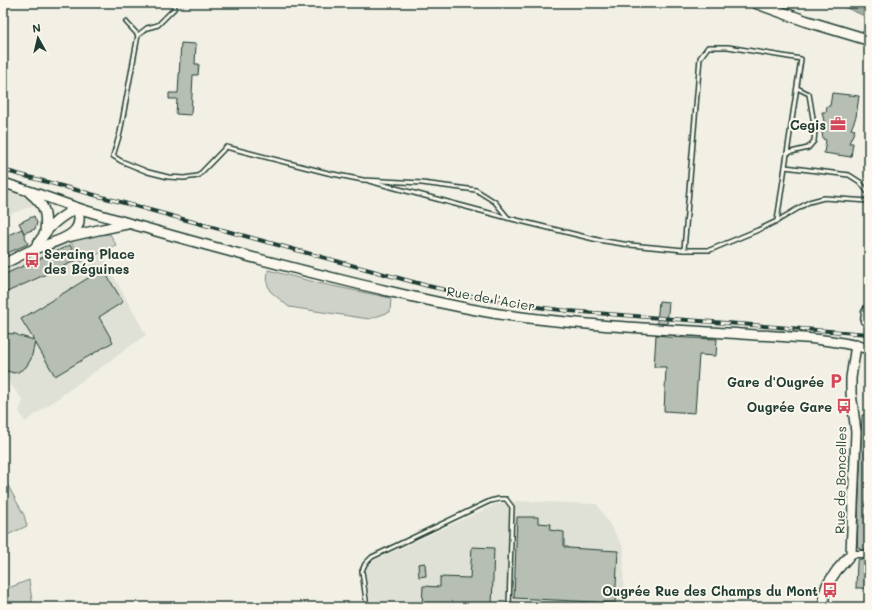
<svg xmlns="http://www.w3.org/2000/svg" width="872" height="610" font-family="Mali,sans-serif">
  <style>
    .built { fill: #e0e1d6 }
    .green { fill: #cfd2c8; stroke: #77887e }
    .water { fill: #a2aba1; stroke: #6e7f75 }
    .building { fill: #b7beb3; stroke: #1f3d34 }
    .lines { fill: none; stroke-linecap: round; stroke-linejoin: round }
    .lane-casing { stroke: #1f3d34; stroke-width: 6 }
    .street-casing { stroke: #1f3d34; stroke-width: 9 }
    .secondary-casing { stroke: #1f3d34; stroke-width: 12 }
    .primary-casing { stroke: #1f3d34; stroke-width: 13 }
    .lane { stroke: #fbf7ec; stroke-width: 3 }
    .street { stroke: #fbf7ec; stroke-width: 6 }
    .secondary { stroke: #fbf7ec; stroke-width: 9 }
    .primary { stroke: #fbf7ec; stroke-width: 10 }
    .rail-casing { stroke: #1f3d34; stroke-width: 4 }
    .rail { stroke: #fbf7ec; stroke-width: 2.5; stroke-dasharray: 8; stroke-linecap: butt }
    .labels { text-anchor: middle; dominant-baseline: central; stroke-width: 4; stroke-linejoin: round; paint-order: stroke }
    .poi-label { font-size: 13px; font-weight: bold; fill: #1f3d34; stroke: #fbf7ec; text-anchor: end }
    .street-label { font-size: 13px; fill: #1f3d34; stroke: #fbf7ec }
  </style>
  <rect width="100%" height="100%" fill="#f2f0e5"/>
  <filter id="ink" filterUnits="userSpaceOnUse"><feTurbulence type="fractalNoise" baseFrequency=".025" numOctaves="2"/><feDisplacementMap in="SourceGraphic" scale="8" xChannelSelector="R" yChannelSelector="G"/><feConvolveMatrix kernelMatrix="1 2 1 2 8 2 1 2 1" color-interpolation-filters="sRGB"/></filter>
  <g filter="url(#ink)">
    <g class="built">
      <polygon points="3,191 21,193 31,199 34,205 3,217"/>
      <polygon points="71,242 81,262 101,253 146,335 25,422 19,411 23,401 3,374 3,270"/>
      <polygon points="518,501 597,504 624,548 623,607 371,607 366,574 367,567 373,561 496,504"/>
    </g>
    <g class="green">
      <polygon points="110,234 116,245 81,262 71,242 87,236"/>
      <polygon points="268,270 318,283 391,298 390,312 369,319 289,307 270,291 267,283"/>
      <polygon points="3,480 7,484 24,515 27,526 3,537"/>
      <polygon points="29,580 33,607 3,607 3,590"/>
    </g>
    <polygon class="water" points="835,3 869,3 869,18"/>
    <g class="building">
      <polygon points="181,43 196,44 195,64 199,64 198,75 193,75 191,115 176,114 177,99 169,99 169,93 178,93"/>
      <polygon points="832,93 859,96 856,117 851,129 855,130 849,143 853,143 851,157 824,153 826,140 823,139 821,126 825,126 822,112 826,112 827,106 830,106"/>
      <polygon points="34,216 37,223 35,229 24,233 19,223"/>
      <polygon points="22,229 28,244 3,255 3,237"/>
      <polygon points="70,245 77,260 7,292 3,284 3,275"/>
      <polygon points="103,269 123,302 99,317 113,342 55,376 35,342 31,359 26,367 18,372 14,373 3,370 3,333 16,334 19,336 20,336 34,340 21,319"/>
      <polygon points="659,301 669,302 667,324 657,323"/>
      <polygon points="656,335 666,336 666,337 717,339 716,356 699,355 695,413 664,411 666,367 654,367"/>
      <polygon points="862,415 869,415 869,550 861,550 857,546"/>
      <polygon points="517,517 538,517 538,523 551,524 550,530 564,532 564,547 568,547 568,548 618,551 615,603 514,598"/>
      <polygon points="472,547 494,548 492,607 422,607 423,586 440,587 440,577 470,578"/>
      <polygon points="859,559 869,560 869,588 856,588 857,562"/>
      <polygon points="425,563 426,576 419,577 418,564"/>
    </g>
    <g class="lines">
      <defs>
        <g id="lane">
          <polyline points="175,3 174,9 158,25 147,28 138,35 120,133 113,156 121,161 148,172 168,177 184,178 198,176 226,147 328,173 363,180 422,183 476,190 495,202 508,218"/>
          <polyline points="126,22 138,35"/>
          <polyline points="787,153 808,148 814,141 815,130 809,94 797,88"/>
          <polyline points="785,167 849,175 860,182 869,194"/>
          <polyline points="369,181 508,218 598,240 630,245 684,250 710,250 758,230 777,221 809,202 824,198 869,201"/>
          <polyline points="684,250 700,58 708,47 728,47 801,59 777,221"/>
          <polyline points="367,607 362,571 365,564 372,557 490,501 499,499 506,499 512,507 509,607"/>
        </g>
        <g id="street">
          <polyline points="864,321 865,312 869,306"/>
          <polyline points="851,554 869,554"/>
        </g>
        <g id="secondary">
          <path d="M3,183C32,191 59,202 87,211C178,238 270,263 362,285C410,296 458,308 506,315C584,326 663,329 741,334C783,337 828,337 869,349"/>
          <path d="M30,193C45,205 47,213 45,232"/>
          <polyline points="67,237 98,230 127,224"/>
          <path d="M34,249C48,228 54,220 77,208"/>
          <path d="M3,264C14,259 24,253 34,249C55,241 88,237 77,208"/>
          <polyline points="824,607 824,594 827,585 837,570 851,554 856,432 851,393 851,378 856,345"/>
        </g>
        <polyline id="primary" points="756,3 806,21 869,40"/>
      </defs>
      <use href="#lane" class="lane-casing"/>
      <use href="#street" class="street-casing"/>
      <use href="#secondary" class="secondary-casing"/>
      <use href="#primary" class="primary-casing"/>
      <use href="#lane" class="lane"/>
      <use href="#street" class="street"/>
      <use href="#secondary" class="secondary"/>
      <use href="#primary" class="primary"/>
      <defs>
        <polyline id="rail" points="3,170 428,286 476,297 521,305 569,311 869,334"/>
      </defs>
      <use href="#rail" class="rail-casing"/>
      <use href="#rail" class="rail"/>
    </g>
  </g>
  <defs>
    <symbol id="office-bare" viewBox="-9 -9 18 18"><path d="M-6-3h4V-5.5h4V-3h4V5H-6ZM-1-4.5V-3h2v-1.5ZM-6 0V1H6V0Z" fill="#d1495b" stroke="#fbf7ec" stroke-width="2.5" paint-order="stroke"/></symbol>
    <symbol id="bus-bare" viewBox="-9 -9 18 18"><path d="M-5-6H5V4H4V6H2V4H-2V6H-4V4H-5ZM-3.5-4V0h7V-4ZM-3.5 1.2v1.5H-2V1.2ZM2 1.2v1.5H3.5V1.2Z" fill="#d1495b" stroke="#fbf7ec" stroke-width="2.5" paint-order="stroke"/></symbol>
    <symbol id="parking-bare" viewBox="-9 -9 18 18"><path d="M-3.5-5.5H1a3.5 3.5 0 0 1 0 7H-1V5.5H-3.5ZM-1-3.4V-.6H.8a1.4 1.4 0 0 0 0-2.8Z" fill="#d1495b" stroke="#fbf7ec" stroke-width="2.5" paint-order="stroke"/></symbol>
  </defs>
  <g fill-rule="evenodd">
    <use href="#office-bare" x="827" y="113" width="22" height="22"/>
    <use href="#bus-bare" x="21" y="249" width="22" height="22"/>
    <use href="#parking-bare" x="825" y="370" width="22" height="22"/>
    <use href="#bus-bare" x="833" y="395" width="22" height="22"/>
    <use href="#bus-bare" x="819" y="579" width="22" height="22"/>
  </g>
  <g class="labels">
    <g class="poi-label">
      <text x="826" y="124">Cegis</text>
      <text x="44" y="253" text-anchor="start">Seraing Place<tspan x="44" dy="15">des Béguines</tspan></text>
      <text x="824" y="381">Gare d'Ougrée</text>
      <text x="832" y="406">Ougrée Gare</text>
      <text x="818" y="590">Ougrée Rue des Champs du Mont</text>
    </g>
    <g class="street-label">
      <text transform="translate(491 298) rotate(10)">Rue de l'Acier</text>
      <text transform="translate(840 480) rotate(-89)">Rue de Boncelles</text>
    </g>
  </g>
  <rect width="872" height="610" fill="none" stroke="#fbf7ec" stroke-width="16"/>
  <rect x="8" y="8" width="856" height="594" fill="none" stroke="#1f3d34" stroke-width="1.5" filter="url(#ink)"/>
  <g transform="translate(38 38) rotate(352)" stroke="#fbf7ec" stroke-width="3" paint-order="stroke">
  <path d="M0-3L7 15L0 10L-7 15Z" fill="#1f3d34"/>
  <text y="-6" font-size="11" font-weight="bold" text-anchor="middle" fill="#1f3d34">N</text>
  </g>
</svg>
